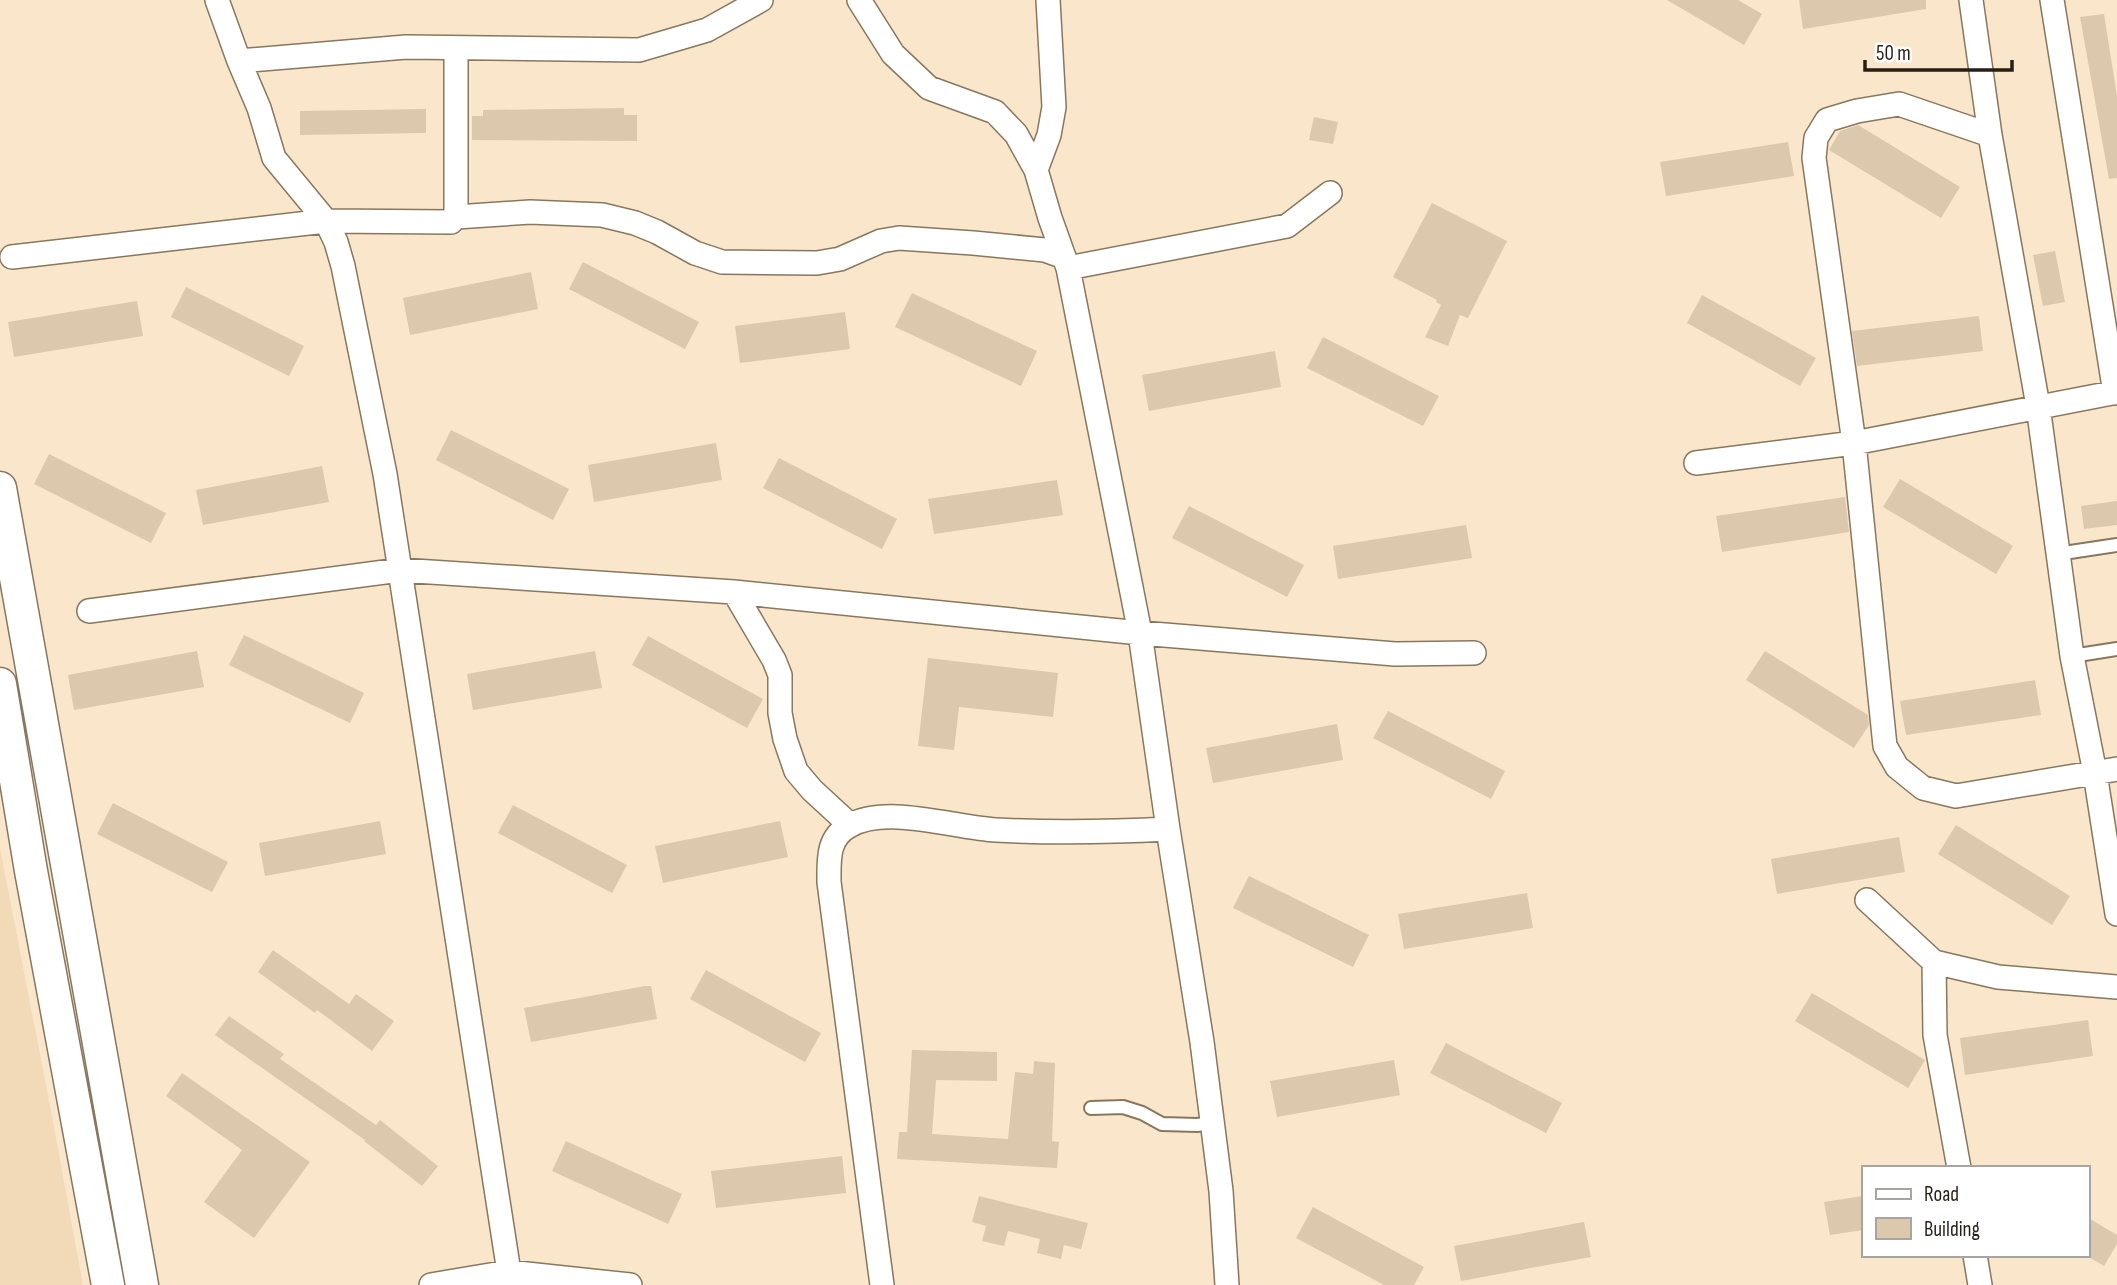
<svg xmlns="http://www.w3.org/2000/svg" width="2117" height="1285" font-family="'Sofia Sans Condensed',sans-serif">
<rect width="100%" height="100%" fill="#fae7cb"/>
<path fill="#f2dab9" d="M0,848L53,1121L83,1285H0Z"/>
<path fill="#dbc8ad" d="M1667,0H1738L1762,14L1744,45Z
M1799,0H1926V9L1803,29Z
M2104,14L2117,96V178L2109,179L2080,17Z
M624,108V115H637V141L472,140V116H483V110Z
M426,109V133L300,135V111Z
M1314,117L1338,122L1333,144L1309,140Z
M1858,125L1960,187L1941,218L1829,150L1840,131Z
M1788,142L1794,176L1666,196L1660,162Z
M1432,203L1507,241L1468,318L1460,315L1448,346L1425,337L1441,305L1436,302L1437,300L1393,277Z
M2055,251L2065,302L2043,306L2033,255Z
M583,262L699,322L685,349L569,289Z
M531,272L538,309L410,335L403,298Z
M186,287L304,346L289,376L171,317Z
M912,293L1037,351L1021,386L895,327Z
M1702,295L1816,358L1800,386L1687,323Z
M137,301L143,336L14,357L8,322Z
M845,312L850,349L740,363L735,326Z
M1979,316L1983,351L1857,366L1852,331Z
M1323,337L1439,396L1423,426L1307,368Z
M1275,351L1281,387L1149,411L1142,375Z
M451,430L569,489L553,520L436,460Z
M716,443L722,480L594,502L588,465Z
M49,454L166,513L151,543L34,484Z
M779,458L897,519L882,549L763,488Z
M322,466L329,502L203,525L196,490Z
M1900,479L2013,546L1996,574L1883,507Z
M1057,480L1063,515L934,534L928,499Z
M1845,497L1849,532L1722,552L1716,516Z
M2117,501V525L2084,529L2081,506Z
M1189,506L1304,565L1287,597L1172,538Z
M1466,525L1472,558L1338,579L1333,546Z
M244,635L364,693L350,723L229,665Z
M648,636L763,699L747,728L632,665Z
M197,651L204,687L74,710L68,675Z
M595,651L602,688L473,710L467,674Z
M1765,651L1868,715L1869,725L1854,748L1746,680Z
M928,658L1058,673L1053,717L959,707L954,750L918,746Z
M2035,680L2041,715L1906,735L1900,701Z
M1388,711L1505,771L1491,799L1373,738Z
M1337,724L1343,760L1213,783L1206,748Z
M113,803L228,862L212,892L97,834Z
M513,805L627,865L612,893L498,833Z
M380,821L386,854L265,876L259,843Z
M780,821L788,857L663,883L655,846Z
M1956,825L2070,896L2052,925L1938,854Z
M1899,837L1905,872L1777,894L1771,859Z
M1249,876L1369,935L1353,967L1233,908Z
M1527,893L1533,928L1404,949L1398,914Z
M273,950L349,1004L356,994L394,1021L372,1051L317,1010L315,1013L258,972Z
M706,970L821,1033L805,1062L690,999Z
M645,986H651L657,1019L531,1042L524,1008Z
M1812,993L1925,1060L1908,1088L1795,1021Z
M229,1016L284,1054L280,1059L376,1125L380,1120L438,1166L422,1186L364,1141L365,1140L215,1035Z
M2088,1020L2093,1056L1965,1075L1960,1038Z
M1446,1043L1562,1103L1546,1133L1430,1073Z
M912,1050L997,1052V1081L936,1080L932,1134L1008,1139L1015,1072L1033,1074L1034,1061L1055,1063L1052,1141L1059,1142L1057,1168L897,1159L899,1132H907Z
M1394,1060L1400,1095L1277,1117L1270,1081Z
M182,1073L310,1162L254,1238L204,1202L242,1150L166,1096Z
M566,1141L682,1194L668,1224L552,1171Z
M842,1156L846,1193L716,1208L711,1171Z
M979,1196L1088,1223L1081,1249L1064,1245L1061,1259L1037,1253L1040,1239L1008,1231L1004,1246L982,1241L986,1226L972,1222Z
M1863,1196V1230L1830,1235L1824,1202Z
M1313,1207L1424,1267L1414,1285H1384L1296,1238Z
M2087,1217L2117,1235V1244L2104,1266L2087,1256Z
M1584,1222L1591,1257L1461,1281L1454,1246Z"/>
<g fill="none" stroke-linecap="round" stroke-linejoin="round">
<g stroke="#88775e" stroke-width="16">
<path id="lane" d="M2057,554L2117,545
M2072,656L2117,649
M1091,1108L1123,1107L1142,1113L1162,1124L1197,1125L1213,1123"/>
</g>
<g stroke="#88775e" stroke-width="26">
<path id="street" d="M217,0L239,61L259,108L274,158L326,221L336,242L343,266L385,474L511,1285
M859,0L893,54L929,88L995,112L1016,134L1036,170
M1048,0L1054,107L1049,135L1036,170L1050,218L1068,268L1140,633L1168,829L1202,1042L1221,1191L1227,1285
M1971,0L1990,135L2038,406L2072,656L2095,773L2117,914
M2052,0L2115,393
M239,61L406,47L639,50L707,30L761,0
M1990,135L1899,104L1857,111L1827,120L1816,138L1814,158L1854,443L1885,746L1897,767L1923,788L1956,796L2117,769
M456,217L530,212L602,215L635,223L657,232L695,253L722,262L817,263L840,259L881,241L899,238L973,243L1045,250L1064,257
M12,257L326,221L451,222L456,217V48
M1068,268L1287,226L1330,193
M1696,463L1854,443L2117,392
M734,592L774,660L780,675V713L785,739L796,771L812,790L850,825
M89,611L400,570L734,592L1140,633L1395,654L1474,653
M1867,900L1934,962L1998,977L2117,987
M1934,962L1935,1035L1959,1168
M1975,1255L1980,1285
M431,1285L508,1272L630,1285
M882,1285L829,882C829,860 827,838 849,826C886,804 955,828 996,830C1054,833 1110,832 1168,829"/>
</g>
<g stroke="#88775e" stroke-width="35">
<path id="secondary" d="M0,488L142,1285
M0,684L31,871L108,1285"/>
</g>
<use href="#lane" stroke="#fff" stroke-width="12"/>
<use href="#street" stroke="#fff" stroke-width="23"/>
<use href="#secondary" stroke="#fff" stroke-width="32"/>
</g>
<rect x="1862" y="1166" width="228" height="91" fill="#ffffff" stroke="#a8a5a1" stroke-width="2"/>
<rect x="1876" y="1189" width="35" height="10" fill="#ffffff" stroke="#a8a5a1" stroke-width="2"/>
<text x="1924" y="1201" font-size="21" fill="#261f15">Road</text>
<rect x="1876" y="1218" width="35" height="21" fill="#dbc8ad" stroke="#a8a5a1" stroke-width="2"/>
<text x="1924" y="1236" font-size="21" fill="#261f15">Building</text>
<path d="M1865 60v10h147v-10" fill="none" stroke="#261f15" stroke-width="3.5"/>
<text x="1876" y="60" font-size="21" fill="#261f15" stroke="#ffffff" stroke-width="5" paint-order="stroke">50 m</text>
</svg>
